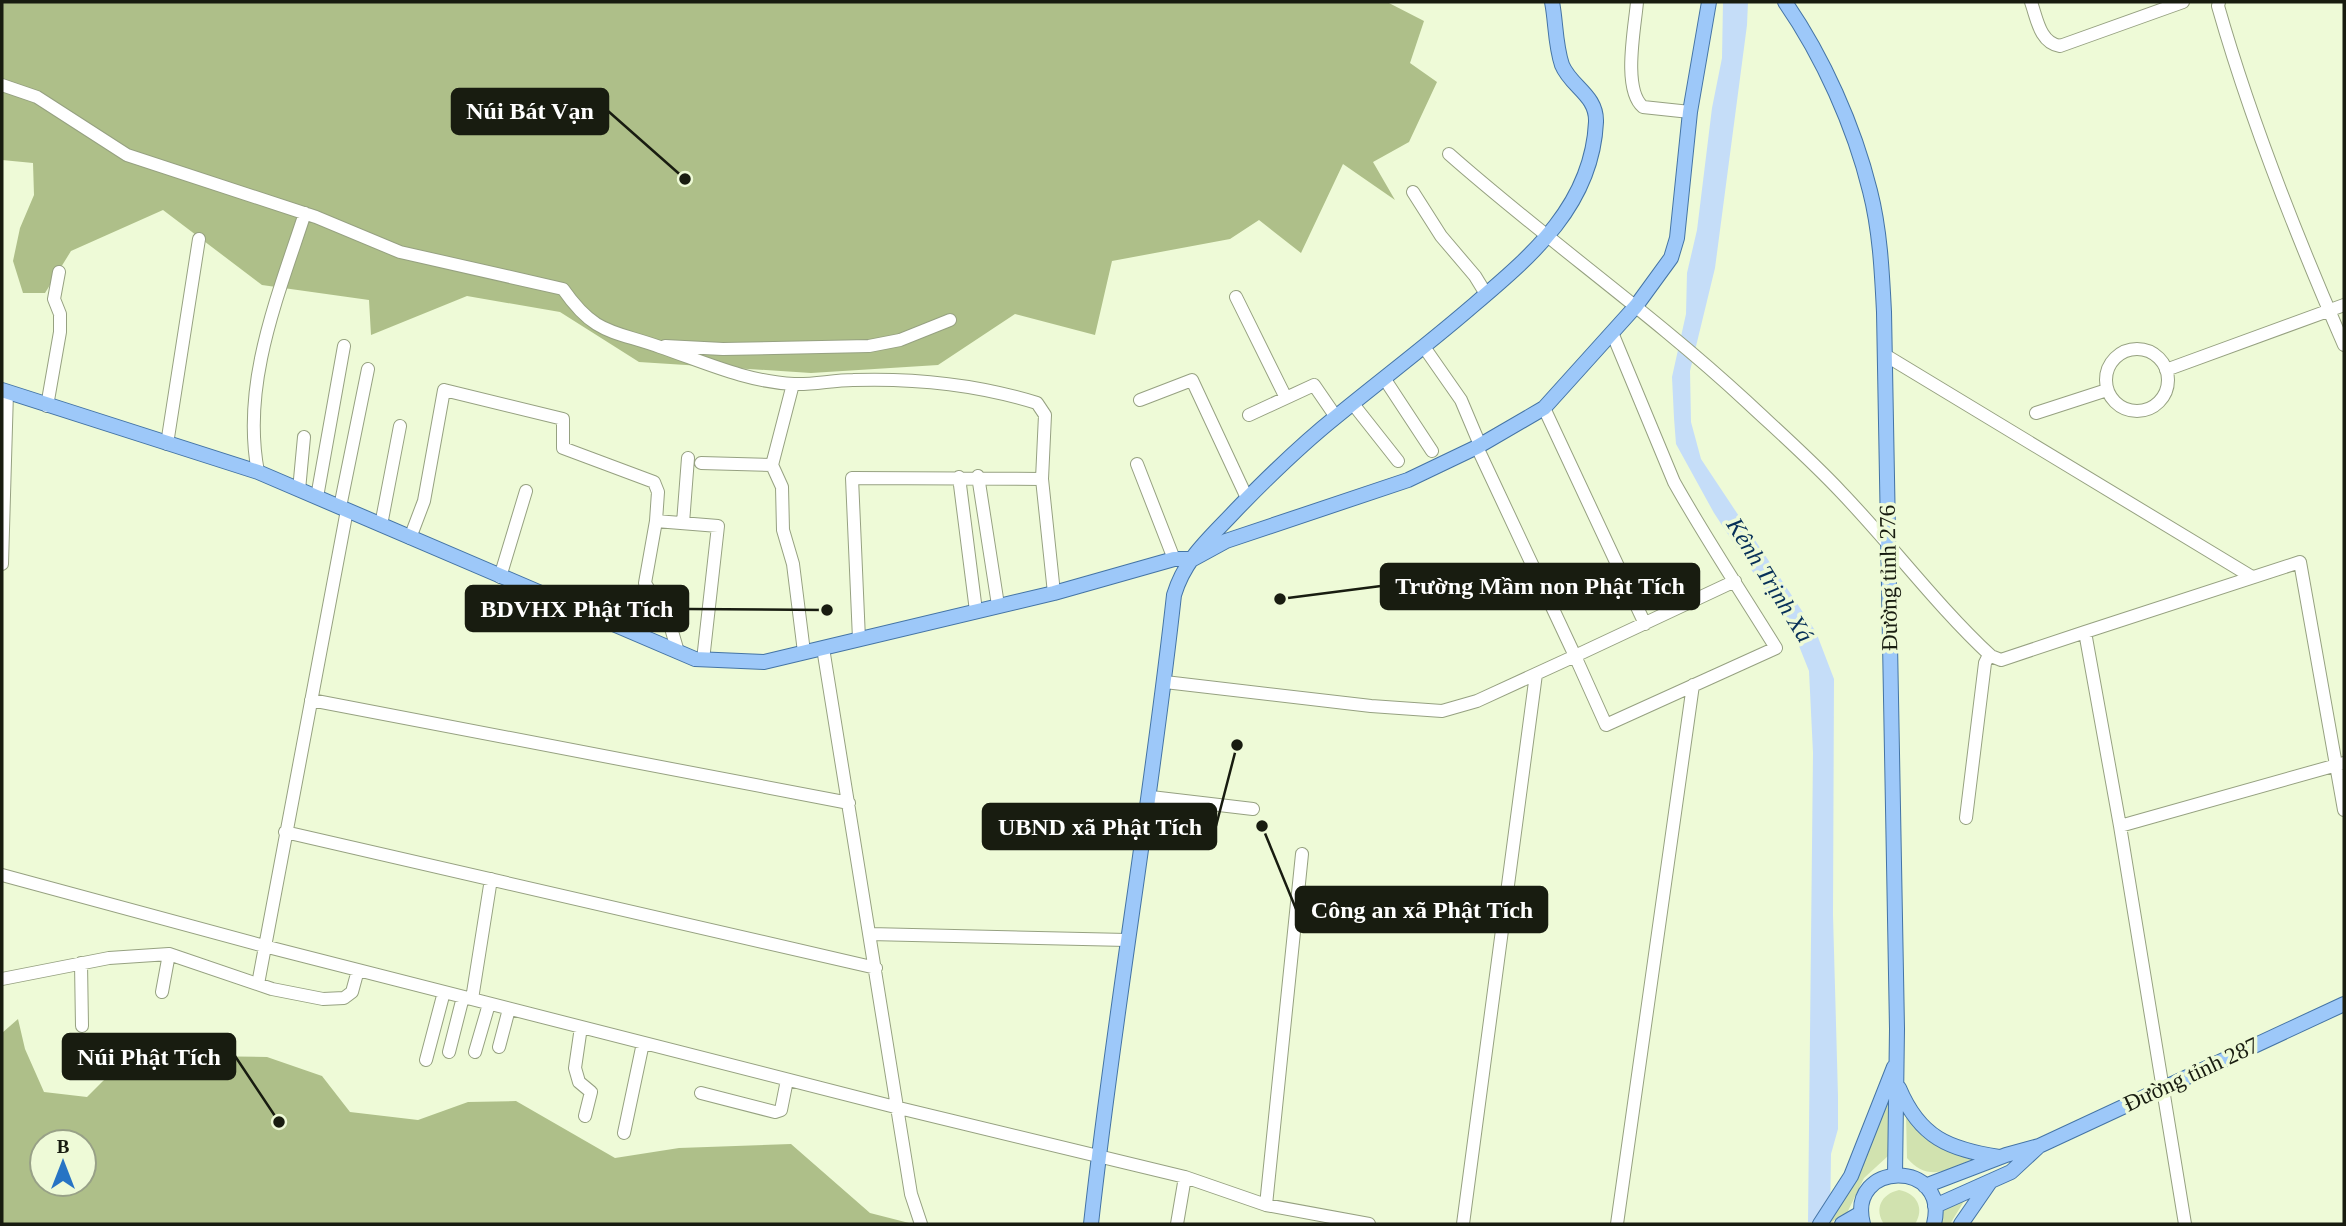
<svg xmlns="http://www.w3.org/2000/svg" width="2346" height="1226" font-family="'Times New Roman',serif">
<rect width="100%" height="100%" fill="#eefad7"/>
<path fill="#d1e2af" d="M1890,1095L1888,1156L1864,1178L1847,1213L1828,1224Z
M1906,1113L1974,1158C1949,1171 1927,1182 1907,1158Z
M1899,1190C1917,1193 1925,1209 1915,1224H1884C1874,1209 1881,1194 1899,1190Z
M1966,1198L1950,1224H1938L1945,1208Z"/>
<path fill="#aebf89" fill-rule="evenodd" d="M2,2H1387L1424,21L1410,63L1437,82L1409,142L1373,162L1395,200L1343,164L1301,253L1259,220L1230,239L1112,261L1095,335L1015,314L938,365L811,373L639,362L560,312L467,296L371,335L369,300L262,285L163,210L71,251L45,293H23L13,261L20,228L34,195L33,163L2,160Z
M18,1019L25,1049L44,1092L87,1097L116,1068L195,1056L267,1057L322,1076L350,1112L418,1120L468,1102L516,1101L615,1158L679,1148L791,1144L870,1213L913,1224H2V1033ZM42,1142H84V1184H42Z"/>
<path fill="#c5ddf8" d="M1723,2H1748L1747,25L1715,268L1690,371L1691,422L1701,459L1816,632L1834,679L1833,915L1838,1096V1129L1831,1154L1830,1224L1808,1222L1813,753L1809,671L1795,636L1714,513L1676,444L1674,418L1672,377L1686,314L1687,273L1697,230L1712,108L1722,58Z"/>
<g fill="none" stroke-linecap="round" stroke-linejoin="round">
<g stroke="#96a181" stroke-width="14">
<path id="minor" d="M1637,2C1635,27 1622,89 1643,107L1690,112
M2031,2C2037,19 2040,43 2060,46L2183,2
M2219,2L2218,6C2251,122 2296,235 2344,345
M2,85L37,97L127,155L316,217L400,252L563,289C595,335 612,330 660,347C704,362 747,382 794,384C813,385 833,380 853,380C916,378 976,384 1037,403L1045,415L1042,479L1054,593
M1449,154C1545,239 1651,313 1746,401C1778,431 1811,460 1841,492C1892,545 1937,606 1991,656L2001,660L2085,632L2120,826L2185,1224
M1413,192L1441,236L1475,276L1486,294
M1236,297L1285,396
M1613,335L1674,482C1706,539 1742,593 1776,648L1606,725L1575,656L1735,581
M665,346L723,349L869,346L900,340L950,320
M1424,347L1461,400L1480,445
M2106 380a31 31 0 1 1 62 0a31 31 0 1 1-62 0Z
M1885,355L2252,577
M2166,370L2344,305
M1384,378L1432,451
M793,384L772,465L782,487L783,530L793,564L804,652
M1140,400L1192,380L1247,498
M1353,404L1398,461
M47,406L60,332V314L54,299L59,272
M1544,408L1645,624
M2036,413L2107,390
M1249,415L1314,385L1336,417
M167,444L199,239
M701,463L772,465
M1137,464L1174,559
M258,472C241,384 278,296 305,213
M978,476L998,605
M959,477L976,611
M299,490L304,437
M317,497L344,346
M340,507L368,369
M656,521L718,526L703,660
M683,523L688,458
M381,525L400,426
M410,538L424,501L444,390L563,419V448L654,482L658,492L656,521L645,583L671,628L678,652
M2,564L7,392
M500,577L526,491
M2085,632L2300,562L2344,810
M859,639L852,478L1042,479
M823,648L911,1194L921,1224
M1165,682L1371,706L1442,711L1477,701L1575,656L1477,447
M311,700L849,803
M1151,797L1253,809
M1966,818L1985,663L1989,655
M2120,826L2344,763
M285,832L876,968
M2,875L264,946L899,1108L1185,1177L1266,1205L1369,1224
M870,934L1127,940
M81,963L82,1026
M2,979L109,958L169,954L272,989L323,999L344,998L352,992L358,970
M258,984L347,510
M162,992L169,954
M472,999L491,879
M581,1027L575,1068L579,1082L591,1092L585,1116
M499,1047L509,1009
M449,1052L463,997
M475,1052L489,1004
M426,1060L444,992
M701,1093L775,1112L781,1110L787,1080
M624,1133L643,1043
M1266,1205L1302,854
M1177,1224L1185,1177
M1463,1224L1536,674
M1617,1224L1693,685"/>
</g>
<g stroke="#4474a5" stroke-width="16">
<path id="major" d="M1785,2C1823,57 1854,126 1870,191C1880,230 1882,272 1884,312L1897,1029L1895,1175
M2,390L258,472L695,659L764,662L1054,593L1174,559H1193L1226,541L1408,480L1477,447L1544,408L1636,306L1671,258L1677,238L1690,112L1709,2
M1899,1088C1920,1138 1949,1149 1999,1157
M1925,1186L2006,1155L2039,1146L2344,1004
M1935,1206L2011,1172L2038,1147
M1091,1224C1114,1014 1151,805 1174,595C1185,558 1210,538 1236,510C1267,478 1302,444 1337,416C1381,380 1426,346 1469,309C1529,258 1592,207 1596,122C1597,95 1571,87 1562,65C1555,44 1556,22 1552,2
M1820,1224L1851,1176L1894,1067
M1842,1224L1861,1213
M1863,1224C1846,1160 1950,1159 1934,1224
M1961,1224L1990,1182"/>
</g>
<use href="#minor" stroke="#fff" stroke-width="12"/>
<use href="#major" stroke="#9dc8f9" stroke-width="14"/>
</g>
<g text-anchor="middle" stroke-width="7" stroke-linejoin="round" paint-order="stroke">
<g font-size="23" fill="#181c10" stroke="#eefad7">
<text transform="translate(1888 578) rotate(-91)" y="8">Đường tỉnh 276</text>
<text transform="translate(2191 1074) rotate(-25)" y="8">Đường tỉnh 287</text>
</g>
<g font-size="24" font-style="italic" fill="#073058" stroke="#eefad7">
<text transform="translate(1770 580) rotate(58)" y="8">Kênh Trịnh Xá</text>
</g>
</g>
<path fill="none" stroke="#181c10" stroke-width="2.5" d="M685 179L608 111M1280 599L1381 586M827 610L688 609M1237 745L1216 826M1262 826L1296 909M279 1122L235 1056"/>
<g fill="#181c10" stroke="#eefad7" stroke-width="2.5">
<circle cx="685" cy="179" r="7"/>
<circle cx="1280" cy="599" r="7"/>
<circle cx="827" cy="610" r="7"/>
<circle cx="1237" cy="745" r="7"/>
<circle cx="1262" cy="826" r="7"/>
<circle cx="279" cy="1122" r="7"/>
</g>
<g fill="#181c10" stroke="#181c10" stroke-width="2.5">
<rect x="452" y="89" width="156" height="45" rx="7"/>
<rect x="1381" y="564" width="318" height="45" rx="7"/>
<rect x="466" y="586" width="222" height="45" rx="7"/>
<rect x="983" y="804" width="233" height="45" rx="7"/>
<rect x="1296" y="887" width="251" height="45" rx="7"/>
<rect x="63" y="1034" width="172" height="45" rx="7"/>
</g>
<g font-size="24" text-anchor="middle" font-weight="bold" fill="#fff">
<text x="530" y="119">Núi Bát Vạn</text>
<text x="1540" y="594">Trường Mầm non Phật Tích</text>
<text x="577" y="617">BDVHX Phật Tích</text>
<text x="1100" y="835">UBND xã Phật Tích</text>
<text x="1422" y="918">Công an xã Phật Tích</text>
<text x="149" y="1065">Núi Phật Tích</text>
</g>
<rect width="2346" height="1226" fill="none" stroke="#181c10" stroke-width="7"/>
<g transform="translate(63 1163)"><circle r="33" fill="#eefad7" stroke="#98a187" stroke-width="2"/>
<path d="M0-5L12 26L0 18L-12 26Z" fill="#2774c4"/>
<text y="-10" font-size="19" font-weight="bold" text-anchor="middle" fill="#181c10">B</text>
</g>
</svg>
